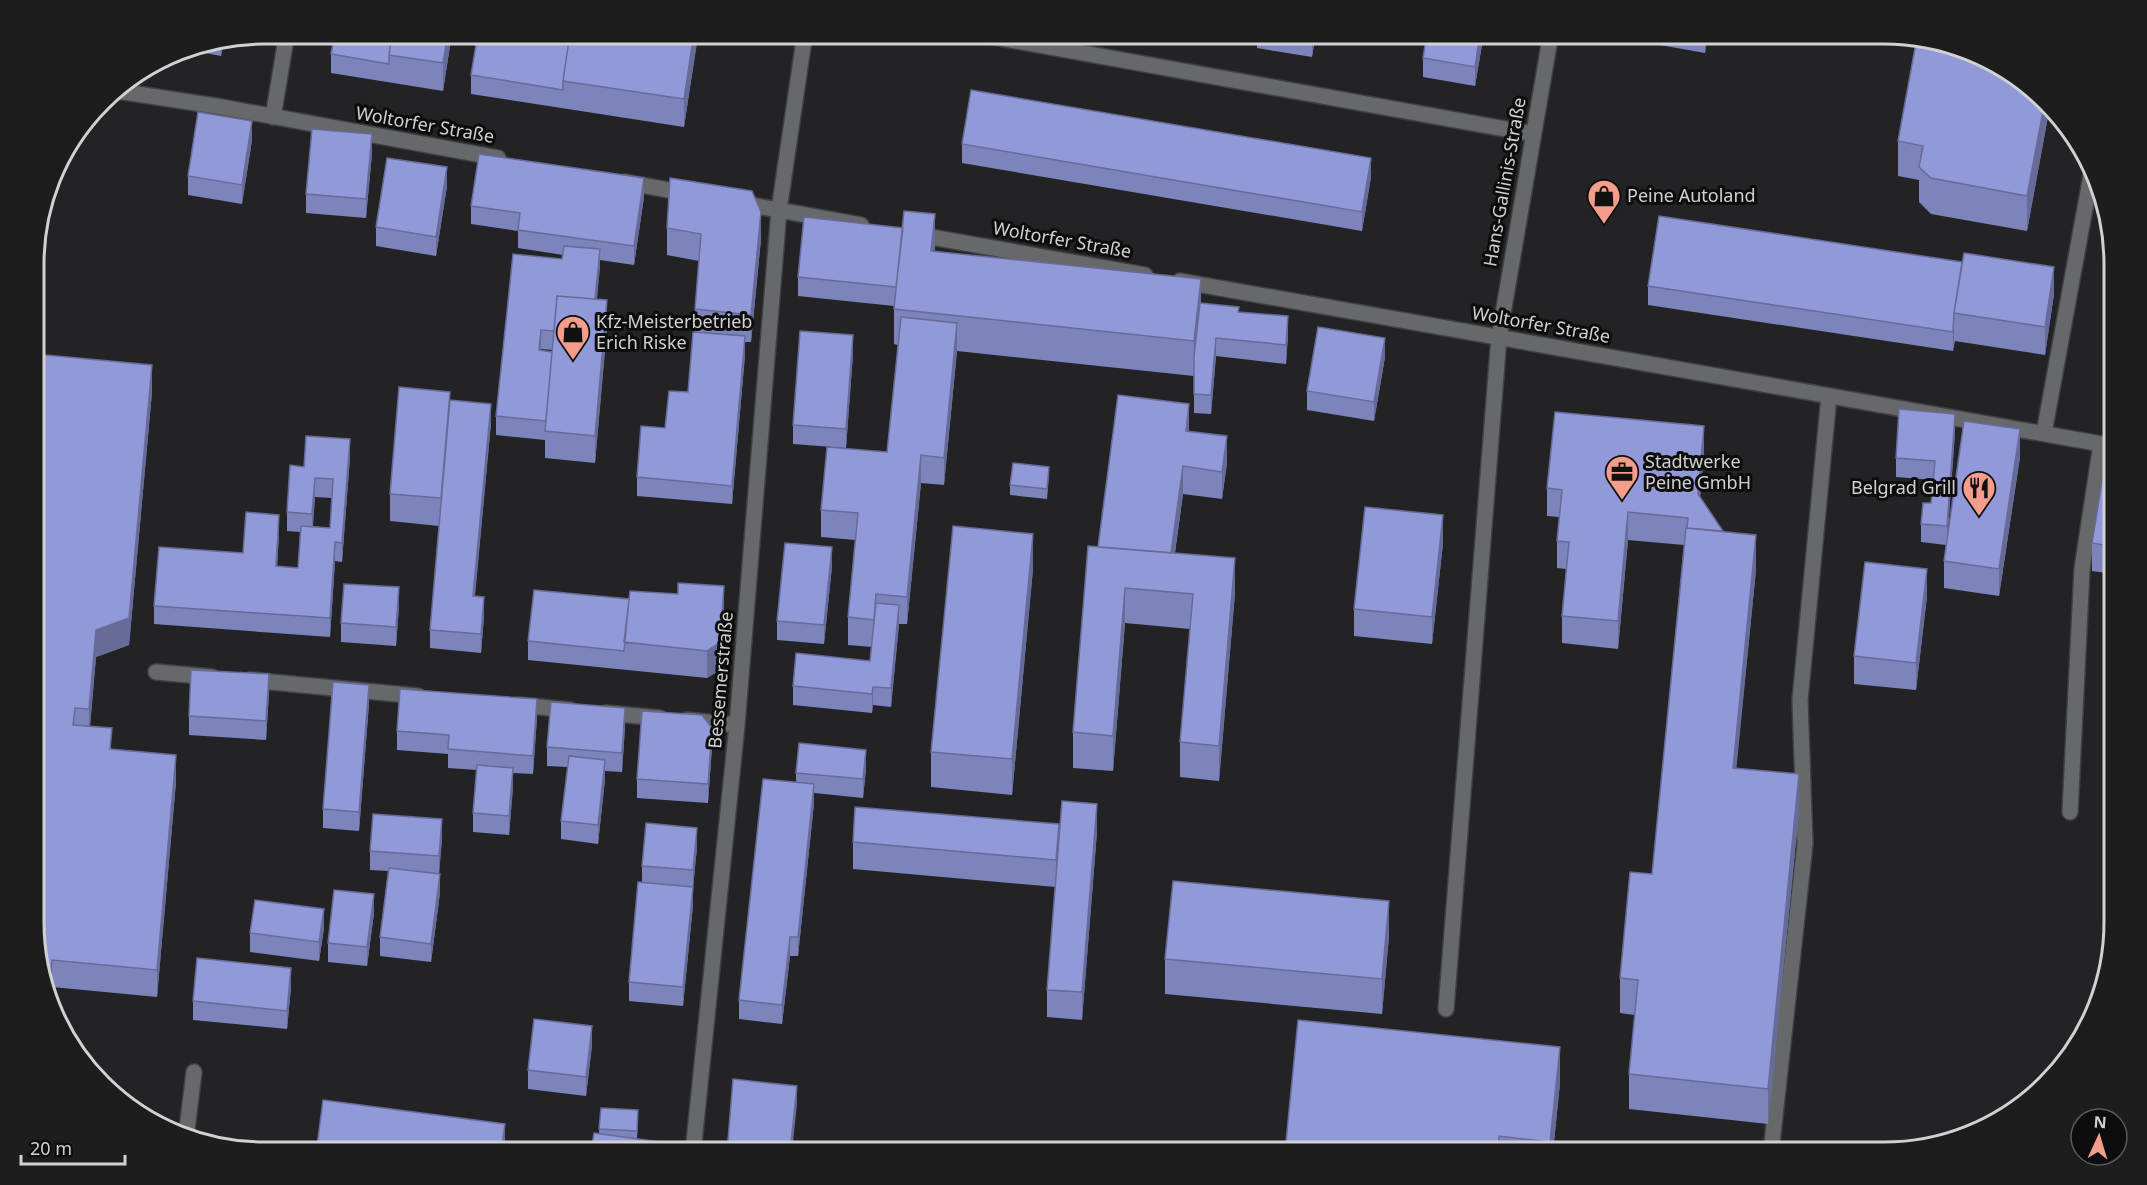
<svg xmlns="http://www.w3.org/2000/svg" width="2147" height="1185" font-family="'Noto Sans',sans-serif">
<rect width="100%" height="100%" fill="#232326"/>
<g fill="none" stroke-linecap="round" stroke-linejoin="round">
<g stroke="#3f4042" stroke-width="18">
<path id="lane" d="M273,117L287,33
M2044,433L2092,170
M2070,812L2082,569L2101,444
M1446,1009L1499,337
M186,1137L194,1072
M1771,1152L1805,844L1800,700L1829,396"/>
</g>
<g stroke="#3f4042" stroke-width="18">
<path id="street" d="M972,33L1533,134
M1499,337L1551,33
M156,672L212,677
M250,680L418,696
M519,705L570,710
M606,713L660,718
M687,720L737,725
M693,1152L737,725L779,210L805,33"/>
</g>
<g stroke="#3f4042" stroke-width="18">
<path id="secondary" d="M111,90L222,107L498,158
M625,182L690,194
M740,203L861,225
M914,234L1145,275
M1180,281L2113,446"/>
</g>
<use href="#lane" stroke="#67686a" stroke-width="15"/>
<use href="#street" stroke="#67686a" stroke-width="15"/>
<use href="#secondary" stroke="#67686a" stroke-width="15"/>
</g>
<path fill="#7d84bb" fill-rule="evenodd" d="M452,33L443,91L331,73V54Z
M698,33L684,127L471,94V75Z
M1257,33H1316L1312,57L1257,48Z
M1427,33H1484L1475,86L1423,77V58Z
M1626,33H1708L1705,53L1626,39Z
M224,41L221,56L185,49Z
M1999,64L2049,111L2027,231L1931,214L1919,202V180L1898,176V141Z
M252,140L242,204L188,195V176Z
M962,144L1371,177L1362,231L962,163Z
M372,153L366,218L306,213V194Z
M447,186L436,256L376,246V227Z
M644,197L634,265L600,260L597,299L607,328L595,463L545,458V440L496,435V416L562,259L563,255L518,248V231L471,224V206ZM541,349L553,350L552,352L541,351Z
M667,228L761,239L751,342H745V355L732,504L637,496V477L665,428L688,392L695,332V309L699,261L667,255Z
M935,251L1201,303L1239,312L1288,335L1286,364L1216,356L1211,414L1194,413V376L957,351L944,485L921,483L907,624H899L891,707L873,705L872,713L793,705V686L870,661L872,647L848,645V617L855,540L821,537V510L887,452L898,345L894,344V306L798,296V277Z
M1648,286L2054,294L2045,355L1955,341L1953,351L1648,305Z
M35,354L152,392L129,645L96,657L90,727L112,749L176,782L157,997L52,987Z
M853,354L846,448L793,444V425Z
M1385,357L1374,421L1307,410V391Z
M450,400L491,423L475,596L484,616L481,653L430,648V630L439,526L390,521V494Z
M1189,431L1227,463L1222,499L1183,494L1175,553L1235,593L1219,781L1180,777V742L1190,629L1125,623L1113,771L1073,768V732L1098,547Z
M1955,432L1948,530L2020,457L1999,596L1944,588V561L1946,545L1921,542V524L1931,503L1933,480L1896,477V458Z
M1704,453L1700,497L1723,531L1756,570L1736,768L1799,810L1768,1124L1629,1109V1074L1635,1015L1620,1013V978L1652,874L1684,545L1628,540L1618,649L1562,643V616L1566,569L1557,568V541L1559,517L1547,516V488Z
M350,457L342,562L335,561L330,637L154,624V606L243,553L279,534L277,566L298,568L300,532L287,531V512L304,467ZM315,497L332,498L330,528L313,526Z
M2114,458V574L2092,571V543Z
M1049,476L1047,499L1010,495V485Z
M1443,543L1432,644L1354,636V609Z
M832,566L824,644L777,640V621Z
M1033,569L1012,795L931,787V752Z
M1927,596L1916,690L1854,684V656Z
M399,606L396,646L341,642V623Z
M724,613L720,670L707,678L528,660V641Z
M2114,631V710L2106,709V691Z
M269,693L266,740L189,735V716Z
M369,704L359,831L323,828V809Z
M537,718L533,774L513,773V787L509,835L473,832V813L477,770L448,768V754L397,750V731Z
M625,727L622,772L605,771V779L598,844L561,839V821L568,767L547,766V747Z
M712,747L708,803L637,798V779Z
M866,769L863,798L814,793V803L798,956H790L782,1024L739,1019V1000L796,783V773Z
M1097,832L1082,1020L1047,1017V990L1056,887L853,869V842L1059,844Z
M442,838L439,874L440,893L431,962L380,956V937L388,871L370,870V851Z
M697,847L693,887V905L683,1006L629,1001V982L642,882V866Z
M374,913L367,966L328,962V943Z
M324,928L319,961L250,952V933Z
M1389,936L1382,1014L1165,994V959Z
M291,987L287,1029L193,1020V1001Z
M592,1045L586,1096L528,1089V1070Z
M1560,1083L1553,1152H1285Z
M601,1108L638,1120L637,1139L667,1152L599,1134Z
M505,1143L504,1152H317V1146Z"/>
<path fill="#666b98" d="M448,33H452L443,91V63Z
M694,33H698V37L684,127V99Z
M1313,33H1316L1312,57V38Z
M1480,33H1484L1475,86V67Z
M1705,33H1708L1705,53Z
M221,41H224L221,56Z
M2044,106L2049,111L2027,231V196Z
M252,121V140L242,204V185Z
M372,134V153L366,218V199Z
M1371,158V177L1362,231V212Z
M447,167V186L436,256V237Z
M644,178V197L634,265V246Z
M761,212V239L751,342V315Z
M935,214V249L931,286V251Z
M600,249V268L594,327V308Z
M2054,267V294L2045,355V327Z
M1201,279V314L1194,376V341Z
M607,300V328L595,463V436Z
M1288,316V335L1286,364V345Z
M957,323V350L944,485V458Z
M1954,323V341L1953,351V332Z
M541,330V349L539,369V350Z
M853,335V354L846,448V429Z
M745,336V355L732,504V486Z
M1216,338V356L1211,414V395Z
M1385,338V357L1374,421V402Z
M152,365V392L129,645L96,657L89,736V709L96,630Z
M491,404V423L473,614V596Z
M1189,404V432L1186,431Z
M1955,414V432L1947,545V526Z
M1704,426V453L1698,522V494Z
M2020,429V457L1999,596V569Z
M1227,436V463L1222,499V472Z
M350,439V457L342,562V543Z
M921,455V483L907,624V597Z
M1183,466V494L1170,588V560Z
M315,478V497L312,532V514Z
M1628,512V540L1618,649V621Z
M279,515V534L276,585V566Z
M1443,515V543L1432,644V617Z
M1033,534V569L1012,795V759Z
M1756,535V570L1733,803V768Z
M335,542V561L330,637V618Z
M832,547V566L824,644V625Z
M1235,558V593L1219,781V746Z
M1927,569V596L1916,690V663Z
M724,586V613L720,670L707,678V651Z
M399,587V606L396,646V627Z
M1125,588V623L1113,771V736Z
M484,597V616L481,653V634Z
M899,605V624L891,707V688Z
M269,674V693L266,740V721Z
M369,685V704L359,831V812Z
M873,687V705L872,713V694Z
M537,699V718L533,774V756Z
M625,708V727L622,772V753Z
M712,728V747L708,803V784Z
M866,750V769L863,798V779Z
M176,755V782L157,997V970Z
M605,760V779L598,844V825Z
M513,768V787L509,835V816Z
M1799,774V810L1768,1124V1089Z
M814,784V803L798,956V937Z
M1097,804V832L1082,1020V992Z
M442,819V838L439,875V856Z
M1059,824V852L1056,887V860Z
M697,828V847L693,889V870Z
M440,874V893L431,962V944Z
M693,887V905L683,1006V987Z
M374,894V913L367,966V947Z
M1389,901V936L1382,1014V979Z
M324,909V928L319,961V942Z
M790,937V956L782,1024V1005Z
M52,960V987L51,994L49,989Z
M291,968V987L287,1029V1011Z
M592,1026V1045L586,1096V1077Z
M1560,1047V1083L1553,1152H1550V1142Z
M797,1086V1104L792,1152H790Z
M505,1124V1143L504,1152H501Z"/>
<path fill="#9199d9" stroke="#666b98" stroke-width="1.5" d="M335,33H392L389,55V64L331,54Z
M392,33H448L443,63L389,55Z
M478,33H570L563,81V90L471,75Z
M570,33H694L684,99L563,81Z
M1283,33H1313L1312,38Z
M1427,33H1480L1475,67L1423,58Z
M1917,37L1944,41L1999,64L2044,106L2027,196L1931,178L1919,167L1923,146L1898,141Z
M971,90L1371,158L1362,212L962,144Z
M198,112L252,121L242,185L188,176Z
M312,129L372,134L366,199L306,194Z
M479,154L644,178L634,246L518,230L520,213L471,206Z
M387,158L447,167L436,237L376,227Z
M670,178L752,191L761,212L751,315L695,309L701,234L667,228Z
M904,211L935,214L931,251L1201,279L1194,341L894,309Z
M1659,216L1962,262L1954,313L1953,332L1648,286Z
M804,217L903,228L896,287L798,277Z
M564,246L600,249L595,299L557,296L554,331L541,330L539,350L552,352L546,421L496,416L513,254L562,259Z
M1964,253L2054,267L2045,327L1954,313Z
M557,296L607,300L595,436L545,431Z
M1200,303L1239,307L1238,312L1288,316L1286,345L1216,338L1211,395L1194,394V357Z
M901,317L957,323L944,458L921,455L907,597L876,594L874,620L848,617L858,513L821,510L827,447L887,452Z
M1318,327L1385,338L1374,402L1307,391Z
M800,331L853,335L846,429L793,425Z
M693,332L745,336L732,486L637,477L641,426L665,428L669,391L688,392Z
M35,354L152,365L129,618L96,630L89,709L75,708L73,725L112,728L110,749L176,755L157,970L52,960L49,989L35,952Z
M399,387L450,392L441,498L390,494Z
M1118,395L1189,404L1186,431L1227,436L1222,472L1183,466L1171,553L1098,547Z
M450,400L491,404L473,596L484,597L481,634L430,630Z
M1899,409L1955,414L1947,526L1921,524L1923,503H1931L1935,461L1896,458Z
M1555,412L1704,426L1698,494L1723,531L1687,528L1688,518L1628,512L1618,621L1562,616L1569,542L1557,541L1562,490L1547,488Z
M1964,421L2020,429L1999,569L1944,561Z
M306,436L350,439L342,543L335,542L330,618L154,606L159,547L243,553L246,512L279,515L276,566L298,568L301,526L330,528L333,479L315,478L312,514L287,512L290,465L304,467Z
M2106,457L2114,458V547L2092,543Z
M1013,463L1049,467L1047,489L1010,485Z
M1365,507L1443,515L1432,617L1354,609Z
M953,526L1033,534L1012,759L931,752Z
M1686,528L1756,535L1733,768L1799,774L1768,1089L1629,1074L1638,980L1620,978L1630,872L1652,874Z
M785,543L832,547L824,625L777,621Z
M1088,546L1235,558L1219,746L1180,742L1193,594L1125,588L1113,736L1073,732Z
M1865,562L1927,569L1916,663L1854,656Z
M678,583L724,586L720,642L707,651L624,642L630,591L678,594Z
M344,584L399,587L396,627L341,623Z
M534,590L629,599L624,651L528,641Z
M876,603L899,605L891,688L873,687L872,694L793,686L796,653L870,661Z
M2110,631H2114V691H2106Z
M191,670L269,674L266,721L189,716Z
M333,682L369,685L359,812L323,809Z
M400,689L537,699L533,756L448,749L449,735L397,731Z
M551,702L625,708L622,753L547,747Z
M642,711L702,715L712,728L708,784L637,779Z
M799,743L866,750L863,779L796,773Z
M569,756L605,760L598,825L561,821Z
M477,765L513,768L509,816L473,813Z
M763,779L814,784L798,937H790L782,1005L739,1000Z
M1062,801L1097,804L1082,992L1047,990Z
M855,807L1059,824L1056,860L853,842Z
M373,814L442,819L439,856L370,851Z
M646,823L697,828L693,870L642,866Z
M389,868L440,874L431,944L380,937Z
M1173,881L1389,901L1382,979L1165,959Z
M638,882L693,887L683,987L629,982Z
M334,890L374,894L367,947L328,943Z
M255,900L324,909L319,942L250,933Z
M2113,908L2114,937L2110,948Z
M197,958L291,968L287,1011L193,1001Z
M534,1019L592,1026L586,1077L528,1070Z
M1298,1020L1560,1047L1550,1142L1499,1136L1498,1152H1285Z
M733,1079L797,1086L790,1152H727Z
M323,1100L505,1124L501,1152H364L317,1146Z
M601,1108L638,1110L637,1131L599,1129Z
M594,1133L667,1143L666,1152H591Z"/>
<defs>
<g id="shop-pin" transform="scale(1.725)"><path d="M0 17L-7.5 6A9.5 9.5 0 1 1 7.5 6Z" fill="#f49d8b" stroke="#0d0d0e"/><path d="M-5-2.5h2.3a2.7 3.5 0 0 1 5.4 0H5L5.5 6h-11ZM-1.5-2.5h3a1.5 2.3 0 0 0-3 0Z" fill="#111"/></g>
<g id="office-pin" transform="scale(1.725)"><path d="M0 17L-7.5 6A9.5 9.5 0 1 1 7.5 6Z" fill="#f49d8b" stroke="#0d0d0e"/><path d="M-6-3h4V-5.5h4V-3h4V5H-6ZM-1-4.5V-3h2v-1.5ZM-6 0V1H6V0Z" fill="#111"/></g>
<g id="restaurant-pin" transform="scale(1.725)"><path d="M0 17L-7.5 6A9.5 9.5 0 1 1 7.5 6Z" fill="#f49d8b" stroke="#0d0d0e"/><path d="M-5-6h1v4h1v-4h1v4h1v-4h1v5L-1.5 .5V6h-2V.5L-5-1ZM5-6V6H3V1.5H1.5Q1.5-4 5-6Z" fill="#111"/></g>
</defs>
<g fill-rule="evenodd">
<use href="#shop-pin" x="1604" y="196"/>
<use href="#shop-pin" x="573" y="332"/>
<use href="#office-pin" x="1622" y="472"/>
<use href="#restaurant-pin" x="1979" y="488"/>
</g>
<g text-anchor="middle" stroke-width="6" stroke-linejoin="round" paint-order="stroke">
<g font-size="18" fill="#d1d1d3" stroke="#0d0d0e">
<text transform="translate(425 125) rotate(10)" y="6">Woltorfer Straße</text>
<text transform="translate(1505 182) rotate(-80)" y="6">Hans-Gallinis-Straße</text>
<text transform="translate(1062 240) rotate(10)" y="6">Woltorfer Straße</text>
<text transform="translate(1541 325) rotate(10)" y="6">Woltorfer Straße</text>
<text transform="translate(721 680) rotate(-85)" y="6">Bessemerstraße</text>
</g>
<g font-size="18" fill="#d1d1d3" stroke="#0d0d0e" text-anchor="start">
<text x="1627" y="202">Peine Autoland</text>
<text x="596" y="328">Kfz-Meisterbetrieb<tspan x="596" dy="21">Erich Riske</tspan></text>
<text x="1645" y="468">Stadtwerke<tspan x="1645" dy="21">Peine GmbH</tspan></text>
<text x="1956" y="494" text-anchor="end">Belgrad Grill</text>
</g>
</g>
<path d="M0 0H2147V1185H0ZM264 44H1884A220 220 0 0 1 2104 264V922A220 220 0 0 1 1884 1142H264A220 220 0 0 1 44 922V264A220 220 0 0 1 264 44Z" fill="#1d1d1e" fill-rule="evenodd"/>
<path fill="none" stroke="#d1d1d3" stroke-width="3" d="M264 44H1884A220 220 0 0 1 2104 264V922A220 220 0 0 1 1884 1142H264A220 220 0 0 1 44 922V264A220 220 0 0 1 264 44Z"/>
<g transform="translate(2099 1137) rotate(4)"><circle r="28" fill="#0d0d0e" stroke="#5b5b5d" stroke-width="1.5"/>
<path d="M0-4.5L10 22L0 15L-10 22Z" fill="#f49d8b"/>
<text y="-9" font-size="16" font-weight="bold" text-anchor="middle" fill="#d1d1d3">N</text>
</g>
<path d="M21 1155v9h104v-9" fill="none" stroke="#d1d1d3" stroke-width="3"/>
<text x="30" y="1155" font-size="18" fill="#d1d1d3" stroke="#0d0d0e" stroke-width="4.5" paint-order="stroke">20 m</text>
</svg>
